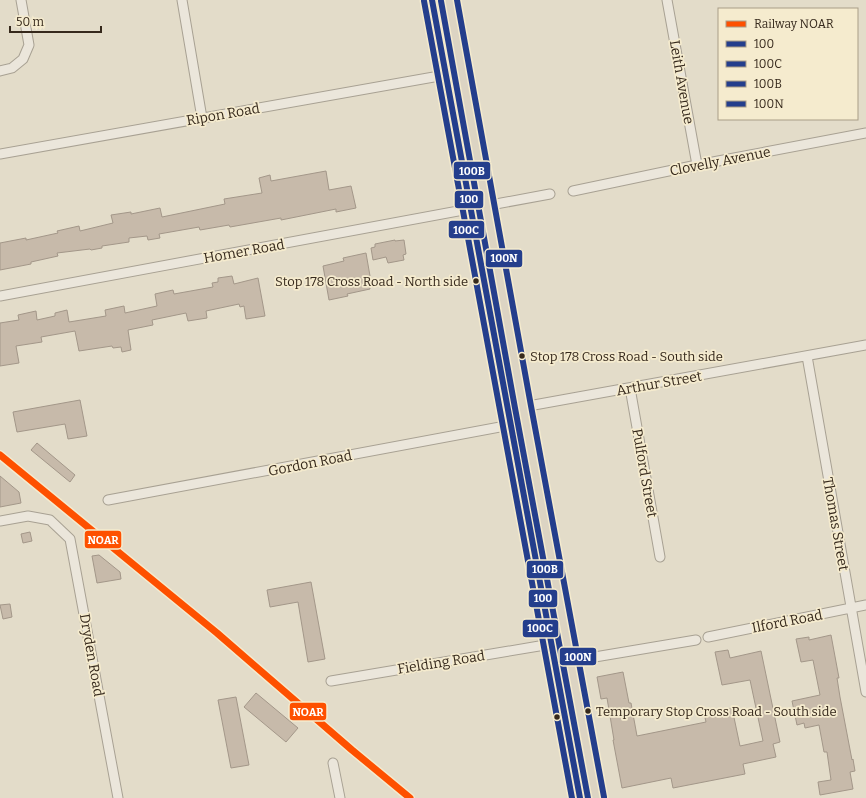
<svg xmlns="http://www.w3.org/2000/svg" width="866" height="798" font-family="Bitter,serif">
<rect width="100%" height="100%" fill="#e3dcc9"/>
<path fill="#c7baaa" stroke="#a39789" d="M326,171L329,190L351,186L356,208L336,212V209L281,220V218L230,227L229,225L200,230L199,227L159,234L160,238L148,240L147,236L129,238V242L102,246V248L91,250L90,249L57,253L58,256L31,262V264L0,270V243L26,238V240L58,233L57,231L79,226L80,231L113,223L111,215L131,212V214L160,208L162,217L225,204L224,199L262,193L259,178L270,175L271,181Z
M395,240V241L404,240L406,254L403,255L404,260L388,263L386,257L373,260L371,248L375,247V244Z
M366,253L370,276H368L370,289L347,294L348,296L329,300L323,266L344,261L343,258Z
M232,276L234,284L258,278L265,316L246,319L244,306L240,307L239,304L206,311L207,318L188,321L186,313L152,320L153,325L128,330L131,350L122,352L121,347L113,348L112,346L79,351L75,331L41,337L42,342L16,346L19,363L0,366V323L19,320L18,315L36,311L37,320L55,316V313L67,310L69,322L106,316L105,310L124,306L125,313L157,306L155,294L173,290L174,294L213,287L212,283L218,282V278Z
M80,400L87,436L68,439L65,424L17,432L13,412Z
M37,443L75,475L70,482L31,450Z
M0,476L19,492L21,503L0,507Z
M30,532L32,541L23,543L21,534Z
M99,555L120,572L121,579L97,583L92,556Z
M311,582L325,659L308,662L298,602L270,607L267,590Z
M10,604L12,617L3,619L0,605Z
M831,635L839,678H837L840,697L852,760L853,759L855,771L850,772L853,789L820,795L818,782L831,780L827,752H824L819,725L805,728L804,723L797,725L792,701L820,695L813,660L801,662L796,639L809,637V640Z
M728,650L730,658L761,651L780,742L773,744L776,757L743,764L745,774L673,788L671,778L622,788L613,740H614L607,698L601,699L597,677L623,672L629,703H631L637,736L706,722L704,713L732,708L740,746L763,741L750,680L722,685L715,652Z
M256,693L298,728L286,742L244,707Z
M236,697L249,765L231,768L218,700Z"/>
<g fill="none" stroke-linecap="round" stroke-linejoin="round">
<g stroke="#a8a193" stroke-width="11">
<path id="minor" d="M182,0L202,118
M667,0L697,165
M0,71L12,68L23,59L29,45L21,0
M0,154L445,75
M573,191L697,165L866,133
M0,296L550,194
M807,356L866,692
M630,388L660,557
M523,407L866,345
M108,500L511,425
M0,521L28,516L50,520L70,539L118,798
M708,637L866,605
M571,661L696,640
M331,681L551,644
M333,763L340,798"/>
</g>
<g stroke="#8d8679" stroke-width="18">
<path id="trunk" d="M432,0L580,798
M449,0L523,407L596,798"/>
</g>
<use href="#minor" stroke="#ebe6db" stroke-width="9"/>
<use href="#trunk" stroke="#dcd4c3" stroke-width="16"/>
<g stroke="#f5ebce" stroke-width="9">
<path id="bus-1" d="M432,0L580,798"/>
</g>
<g stroke="#f5ebce" stroke-width="9">
<path id="bus-2" d="M424,1L572,798"/>
</g>
<g stroke="#f5ebce" stroke-width="9">
<path id="bus-3" d="M441,1L515,408L588,798"/>
</g>
<g stroke="#f5ebce" stroke-width="9">
<path id="bus-4" d="M457,0L531,406L604,797"/>
</g>
<use href="#bus-1" stroke="#243e8c" stroke-width="6"/>
<use href="#bus-2" stroke="#243e8c" stroke-width="6"/>
<use href="#bus-3" stroke="#243e8c" stroke-width="6"/>
<use href="#bus-4" stroke="#243e8c" stroke-width="6"/>
<g stroke="#f5ebce" stroke-width="10">
<path id="rail-1" d="M0,455L217,633L352,750L410,798"/>
</g>
<use href="#rail-1" stroke="#fe5000" stroke-width="7"/>
</g>
<g fill="#36291c" stroke="#f5ebce" stroke-width="1.5">
<circle cx="476" cy="281" r="3.5"/>
<circle cx="522" cy="356" r="3.5"/>
<circle cx="588" cy="711" r="3.5"/>
<circle cx="557" cy="717" r="3.5"/>
</g>
<g text-anchor="middle" stroke-width="3.5" stroke-linejoin="round" paint-order="stroke">
<g font-size="13" fill="#36291c" stroke="#f5ebce" text-anchor="start">
<text x="468" y="286" text-anchor="end">Stop 178 Cross Road - North side</text>
<text x="530" y="361">Stop 178 Cross Road - South side</text>
<text x="596" y="716">Temporary Stop Cross Road - South side</text>
</g>
<g font-size="14" fill="#36291c" stroke="#f5ebce">
<text transform="translate(682 82) rotate(80)" y="5">Leith Avenue</text>
<text transform="translate(223 114) rotate(-10)" y="5">Ripon Road</text>
<text transform="translate(720 161) rotate(-11)" y="5">Clovelly Avenue</text>
<text transform="translate(244 251) rotate(-10)" y="5">Homer Road</text>
<text transform="translate(659 383) rotate(-10)" y="5">Arthur Street</text>
<text transform="translate(310 463) rotate(-11)" y="5">Gordon Road</text>
<text transform="translate(645 473) rotate(80)" y="5">Pulford Street</text>
<text transform="translate(836 524) rotate(80)" y="5">Thomas Street</text>
<text transform="translate(787 621) rotate(-11)" y="5">Ilford Road</text>
<text transform="translate(92 655) rotate(80)" y="5">Dryden Road</text>
<text transform="translate(441 662) rotate(-9)" y="5">Fielding Road</text>
</g>
</g>
<g stroke="#f5ebce" stroke-width="1.5">
<rect x="453" y="161" width="38" height="19" rx="4" fill="#243e8c"/>
<rect x="454" y="190" width="30" height="19" rx="4" fill="#243e8c"/>
<rect x="448" y="220" width="37" height="19" rx="4" fill="#243e8c"/>
<rect x="485" y="249" width="38" height="19" rx="4" fill="#243e8c"/>
<rect x="84" y="530" width="38" height="19" rx="4" fill="#fe5000"/>
<rect x="526" y="560" width="38" height="19" rx="4" fill="#243e8c"/>
<rect x="528" y="589" width="30" height="19" rx="4" fill="#243e8c"/>
<rect x="522" y="619" width="37" height="19" rx="4" fill="#243e8c"/>
<rect x="559" y="647" width="38" height="19" rx="4" fill="#243e8c"/>
<rect x="289" y="702" width="38" height="19" rx="4" fill="#fe5000"/>
</g>
<g font-size="11" text-anchor="middle" font-weight="bold" fill="#fff">
<text x="472" y="175">100B</text>
<text x="469" y="203">100</text>
<text x="466" y="234">100C</text>
<text x="504" y="262">100N</text>
<text x="103" y="544">NOAR</text>
<text x="545" y="573">100B</text>
<text x="543" y="602">100</text>
<text x="540" y="632">100C</text>
<text x="578" y="661">100N</text>
<text x="308" y="716">NOAR</text>
</g>
<rect x="718" y="8" width="140" height="112" fill="#f5ebce" stroke="#a99d87"/>
<rect x="726" y="21" width="20" height="6" fill="#fe5000" stroke="#a99d87"/>
<text x="754" y="28" font-size="12" fill="#36291c">Railway NOAR</text>
<rect x="726" y="41" width="20" height="6" fill="#243e8c" stroke="#a99d87"/>
<text x="754" y="48" font-size="12" fill="#36291c">100</text>
<rect x="726" y="61" width="20" height="6" fill="#243e8c" stroke="#a99d87"/>
<text x="754" y="68" font-size="12" fill="#36291c">100C</text>
<rect x="726" y="81" width="20" height="6" fill="#243e8c" stroke="#a99d87"/>
<text x="754" y="88" font-size="12" fill="#36291c">100B</text>
<rect x="726" y="101" width="20" height="6" fill="#243e8c" stroke="#a99d87"/>
<text x="754" y="108" font-size="12" fill="#36291c">100N</text>
<path d="M10 26v6h91v-6" fill="none" stroke="#36291c" stroke-width="2"/>
<text x="16" y="26" font-size="12" fill="#36291c" stroke="#f5ebce" stroke-width="3" paint-order="stroke">50 m</text>
</svg>
